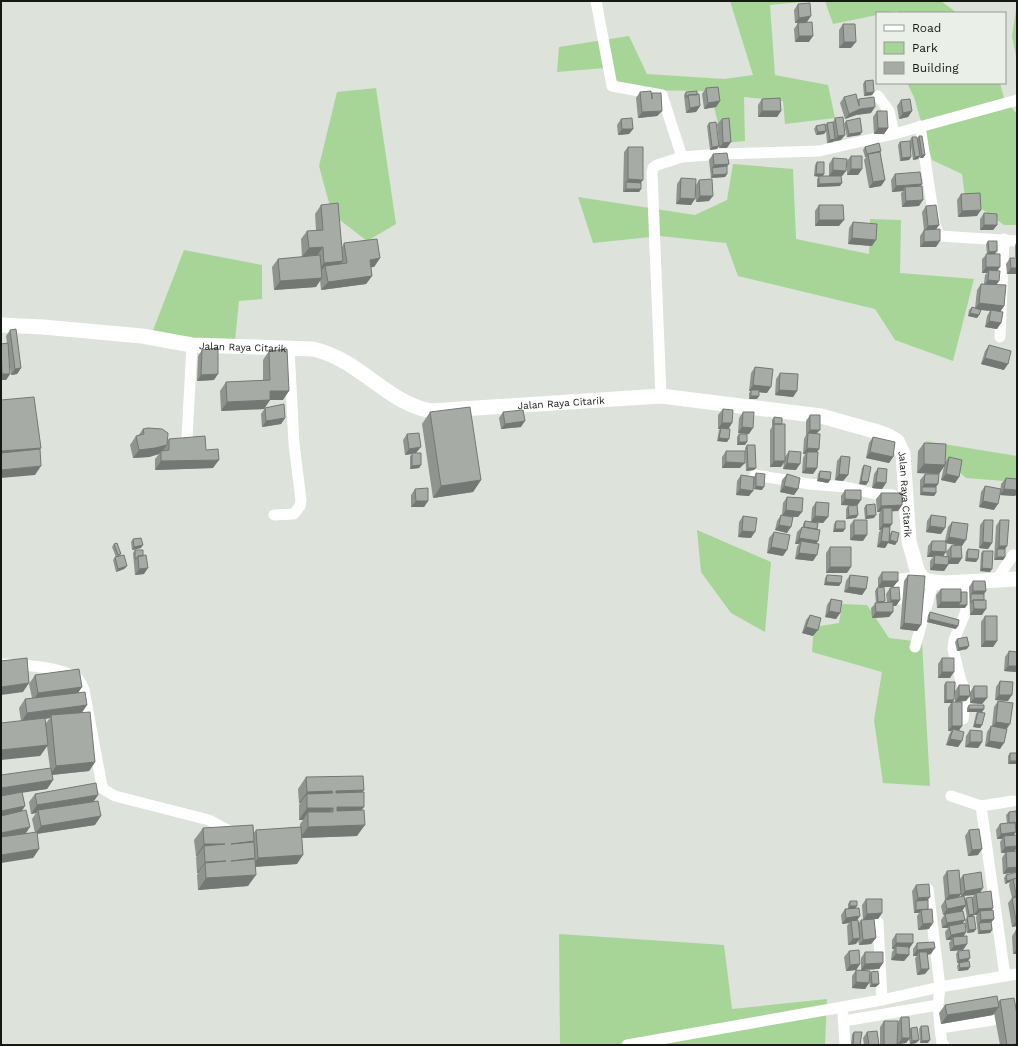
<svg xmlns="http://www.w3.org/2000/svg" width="1018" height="1046" font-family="'Work Sans',sans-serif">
<rect width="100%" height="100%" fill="#dde2db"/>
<path fill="#a7d597" d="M730,1H812L770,5L775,75L828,85L835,118L785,124L783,101L744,97L745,141L723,143L710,91L622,90L605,68L557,72L559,47L629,36L647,74L724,79L753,75Z
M825,1H941L957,13H899L898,11L877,13V15L833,24Z
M1017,3V61L1012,36Z
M907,83H1000L1004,98L1017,114V225H1004L965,197L962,174L932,160L914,97Z
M376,88L396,224L367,241L332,214L319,166L337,92Z
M733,164L793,169L796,239L869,254L870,219L901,220L900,273L974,279L953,361L895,340L875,309L738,276L726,243L660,236L593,243L578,197L695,215L727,200Z
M184,250L262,265V299L239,301L235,341L184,346L152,333Z
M925,441L1017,456V482L966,478Z
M697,530L771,562L765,632L731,613L701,572Z
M842,604L867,605L889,638L922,642L930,786L883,783L874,720L882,672L812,652L814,627L839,623Z
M559,934L724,945L732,1009L827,999L825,1045H560Z"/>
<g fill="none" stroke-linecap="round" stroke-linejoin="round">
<path stroke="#fff" stroke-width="11" d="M596,1L612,86L662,95L682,157
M878,96L889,111L894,134
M920,126L935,225L940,236L1017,241
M1000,337L1004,239
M661,396L652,173L653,168L657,165L682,157L721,154L819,151L894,134L1017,100
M187,438L192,345
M755,475L809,484L846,487L875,494L893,495
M274,515L294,514L300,506L301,500L294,444L289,348
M997,579L1013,555
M899,599L901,579L920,577
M915,647L933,583
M1,664C19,664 64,667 78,679C81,682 82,686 84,690L101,781L103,789L115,796L209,820L233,833
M963,719L966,691L961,681L953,649L954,640L966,611V581
M951,796L981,806L1013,801
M981,806L1005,976
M928,889L940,987L938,1005L940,1028L942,1043L944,1045
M878,922L882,1000
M843,1015L845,1045
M844,1021L938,1005
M940,1028L993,1020
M627,1045L882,1000L940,987L1017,974"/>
<path stroke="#fff" stroke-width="15" id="s1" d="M1,325L43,327L142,336L192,345L313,349C361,360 385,402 431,411L661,396L821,416L878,432L889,436L897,441L903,454L909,541L917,570L921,577L927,581L944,583L1017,579"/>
</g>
<path fill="#8f948e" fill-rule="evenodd" d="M798,4L807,22L803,23L809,42H795L794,29L798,23H795L794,10Z
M843,24L851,48H839V30Z
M865,81L874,92L872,95L864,96L863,84Z
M706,88L720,101L716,107L704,109L702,94Z
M640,92L651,94L652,93L662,111L657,116L638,118L636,98Z
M686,92L697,95L700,106L696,112L686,113L684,95Z
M844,97L858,100L859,99L871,113L856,115L845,119L840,103Z
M762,99L781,111L777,117H758V105Z
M901,100L912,111L908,117L899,119L897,106Z
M877,111L888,128L884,134H874L873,117Z
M835,118L841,140L827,143L826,131L824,134L816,135L814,129L816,126L825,125L827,123L833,122Z
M621,119L633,129L629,134L618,135L617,125Z
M722,119L727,148H719V146L717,149L710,150L707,126L709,123L719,143L717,124Z
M846,121L860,135L847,137L844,124Z
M919,136L925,155L923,158H920V157L918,159L913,160L910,140L912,137L917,139Z
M900,142L911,157L909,160L900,161L898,145Z
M628,147L641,183V189L639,192H623L624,152Z
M865,147L881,151L880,152L885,180L881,186L869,188L864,160L866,157H865L863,150Z
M713,154L727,166V174L725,177L711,178L709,160Z
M851,156L862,169L858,175H847V161Z
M833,158L846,171L842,176H841L840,186L817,187V179L819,177L814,176L815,165L817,162L824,174L822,176H829V164Z
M895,174L922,184L920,187L919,206L902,207L901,193L903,191L892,192L891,180Z
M681,178L696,185L699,180L709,201L696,202L695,193L691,205L676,204L677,184Z
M961,194L977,216L958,217L957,200Z
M321,205L342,247L344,243L380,258L374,267H371L372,276L366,284L321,290L320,280L316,287L274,290L272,267L278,259L302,257L301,239L307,231L316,230L315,214Z
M819,205L839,226H815V211Z
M926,206L939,225L936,229V247H920V236L924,230L922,212Z
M984,213L997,225L993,230H980V219Z
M853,222L872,246L848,244L849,228Z
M988,241L995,254L998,271L997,284L1004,306L1000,312L1001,323L997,329L985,327L987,316L990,311L980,310L979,315L977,318L968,316L969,310L972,307L975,308L977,290L981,284H984L985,275L987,273H982V259L987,254L986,244Z
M1017,242V257H1015V245Z
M1010,258L1017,274H1007L1006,264Z
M10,330L21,368L17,374L11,375L9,359L10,374L6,380H1V344L7,343L6,336Z
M989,345L1004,370L981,364L985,351Z
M202,350L214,380L197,381L198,356Z
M269,351L283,400H270L264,409L221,411L220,391L226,382L263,381V360Z
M755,367L767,393L759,392L757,399H749V393L751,391H749L751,373Z
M780,373L797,391L793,397L775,395L776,379Z
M265,408L285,418L281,424L262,427L261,414Z
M723,409L732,423L729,428L727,442L717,441L719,430L720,429H718V415Z
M430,412L481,480L473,492L433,498L422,424Z
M503,412L521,427L501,429L499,418Z
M743,412L749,434L738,433L739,418Z
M810,415L817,433L819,449L817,452V468L813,474L802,473L803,458L805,454H803L804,439L806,435V421Z
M774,417L782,424L785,457L789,451L796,470L783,469L784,462L781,467H770V430L772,427V420Z
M143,429L167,442L169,439L206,450L213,468L155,470V459L159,454L149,457L133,458L130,445L136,436H138Z
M407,434L416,453L421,465L419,468L410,469V456L412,454L405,455L403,440Z
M739,434L745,445H737V437Z
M873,437L893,457L889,463L866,458L869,443Z
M924,443L945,462L949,457L959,477L955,483L941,480L944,466L939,474L917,473L918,451Z
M747,445L754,470L746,471L745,448Z
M726,451L740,468H722V457Z
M841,456L848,475L843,481L835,480L837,461Z
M864,465L868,482L866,485L859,484L862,468Z
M878,468L886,483L882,489L872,488L874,474Z
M820,471L830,480L828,483L817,481L818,474Z
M756,473L762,490L754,489V480L749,496L736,495L737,481L741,475L754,477Z
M787,474L798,489L794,495L780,492L782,480Z
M925,474L938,484L936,487V493L934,496L920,495V480Z
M1006,478L1015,496L1000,495L1001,484Z
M985,486L994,510L979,507L981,492Z
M415,489L428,501L424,507H411V495Z
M845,490L857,505L858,515L856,518L846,519V509L848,506L854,505H841V496Z
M881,493L902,505L898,511H892L890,527V534L892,531L897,542L895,545L888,543L885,548L877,547L879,532L881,530H879V514L880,512H877L876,499Z
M787,497L798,517H792L787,533L775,530L777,521L781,515H782L783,503Z
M816,502L828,517L823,523L815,522L817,529L816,544L813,561L795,559L797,547L799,544H795L797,532L802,527H803V524L805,521L811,522L812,508Z
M866,505L874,518L865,519L864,508Z
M931,515L941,534L926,532L927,521Z
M743,516L751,538L738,537L739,522Z
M854,520L863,541L850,540V525Z
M984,520L992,543L988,549L979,548L980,525Z
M1000,520L1007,546L1005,549V557L1003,560H994L996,526Z
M836,521L843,532H833L834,524Z
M952,522L961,546L962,558L958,564H948V565L944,571L930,570V561L933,557H927L928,546L932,541H945L948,527ZM946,543L960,546H951L946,552L947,557L943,556Z
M774,532L783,556L767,553L769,538Z
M133,539L141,548L132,550L131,542Z
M114,544L120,556L127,566L124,569L116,572L113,560L115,557H116L112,547Z
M830,547L847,573H826V553Z
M968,549L978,559L976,562L965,561L966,552Z
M135,550L143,556L144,574L135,575L133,553Z
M983,551L990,572L980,571L981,553Z
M882,572L898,581L893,587H878V578Z
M827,575L841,583L839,586L824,585L825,578Z
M850,575L866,589L862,595L844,592L846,581Z
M908,575L917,631L900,629L904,581Z
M973,581L986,591L984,594L982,615H970L969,587Z
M877,588L885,601L884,602H887L886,594L890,588L900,600L896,606H893V612L889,617L872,618L871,608L876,603L875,591Z
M941,589L961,592L965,608H937L936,595Z
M831,599L840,613L836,619L825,617L827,605Z
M930,612L956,629L927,622L928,615Z
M810,615L813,636L802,633L806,620Z
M985,616L997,641L993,647H981V622Z
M957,639L967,649L957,651L955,642Z
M1009,651L1016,672L1004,671L1005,657Z
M942,658L950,678H938V664Z
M35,675L82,687L78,692L87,705L82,713L95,762L89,771L52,775L53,780L47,789L22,792L25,806L21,812L25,834L35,833L32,819L36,813L31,814L29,802L35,794L98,795L93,802L95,825L37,834L39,849L33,858L1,796L50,768L47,746L40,756L21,721L19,708L25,699L32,698L29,684ZM50,718L46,723L45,719Z
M1000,681L1008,701L995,700L996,687Z
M946,682L955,691L959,685L966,701L955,702V691L953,702L962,726L958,730L962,741L958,747L946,745L949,735L951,731H948V708L951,703H944V685Z
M974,686L987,698L982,704L970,703V692Z
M998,701L1006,730L1000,749L985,746L987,732L991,726H992L994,707Z
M969,705L984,709L982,712H980L982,725L980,728L973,727L976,714L977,712H967V708Z
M970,730L982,742L978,748L965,747L966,736Z
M1010,753H1017L1008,764V756Z
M306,777L362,792V811L357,836L302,838L297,864L256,867L248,886L198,890L197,875L198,873H197L196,857L197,856H196L194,840L203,828L253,834L256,830L300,827V824L303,820H299V805L300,803H299L298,789Z
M1009,812L1017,823L1016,825L1014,835L1017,872L1003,874L1002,858L1005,853H1001L1000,842L1002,839H997L996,830L1000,824L1007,823L1006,815Z
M969,830L978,855L968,856L965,836Z
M947,871L960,879L963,875L983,888L980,892L993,908L991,910L994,919L991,922L992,930L990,933L978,934L976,917L977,915H974L972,917L976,929L974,932L967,933L965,920L967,918L965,906L962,911L965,920L962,924L966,932L964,936L967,944L963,950L950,951L949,943L951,940H946L945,932L948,928H942L941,920L945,914L943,915L941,906L945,900L943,877ZM961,894V896L974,895L972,898H966L965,900L959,897Z
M1017,872V926L1012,927L1008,903L1012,898L1009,885L1010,882L1005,884L1004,878L1006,875Z
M916,885L928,900L929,929L918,930L917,916L919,913H914L912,891Z
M866,899L882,913L878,919H874L876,938L871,944L859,945L858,940L856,944L848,945L847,926L849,923L842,924L841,915L845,909H848V904L850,901L855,908L858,924L861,920H863L862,905Z
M1016,930H1017V954H1013L1012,936Z
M896,934L909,955L904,961L891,960L892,952L894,949H892V940Z
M917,943L931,954L928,955L925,974L917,975L915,958L917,956H913V949Z
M849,951L860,964L856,970L846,971L844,957Z
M958,951L968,961L957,963L956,954Z
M865,952L883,963L879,969L861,970V958Z
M959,963L968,970L958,971L957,966Z
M856,970L870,974L871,972L876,987H870L869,980V983L865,989L852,988V976Z
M1000,1000L1016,1011L1017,1010V1045H1000L994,1013L993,1015L941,1024L939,1013L945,1005L998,1002Z
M901,1017L910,1029L911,1028L919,1040L916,1043L910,1044L909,1039L906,1043L898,1044L897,1045H880V1027L884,1021L898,1022Z
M921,1026L928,1043H920L919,1029Z
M854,1032L860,1045H851L852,1034Z
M867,1032L879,1045H864L863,1038Z"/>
<path fill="#747874" d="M811,16L807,22L795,23L799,18Z
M799,36H813L809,42H795Z
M844,42H856L851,48H839Z
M874,92L872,95L864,96L866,93Z
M720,101L716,107L704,109L708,103Z
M700,106L696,112L686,113L690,108Z
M875,107L871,113L856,115L845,119L849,114L860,109Z
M662,111L657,116L638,118L642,112Z
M762,111H781L777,117H758Z
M912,111L908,117L899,119L903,113Z
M878,128H888L884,134H874Z
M622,129H633L629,134L618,135Z
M826,131L824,134L816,135L818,132Z
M862,132L860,135L847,137L849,134Z
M845,135L841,140L834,141L838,136Z
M835,139L833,142L827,143L830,140Z
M731,142L727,148H719L723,143Z
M719,146L717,149L710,150L712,147Z
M881,151L879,154H868L866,157H865L867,154Z
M922,155H925L923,158H920Z
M920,156L918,159L913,160L915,157Z
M911,157L909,160L900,161L902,158Z
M729,164L725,169L712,168L714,165Z
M851,169H862L858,175H847Z
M833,170L846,171L842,176H829Z
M727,174L725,177L711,178L713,175Z
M816,174H824L822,177L814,176Z
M628,179L643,180L639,186L626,182Z
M885,180L881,186L869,188L873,182Z
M842,183L840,186L817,187L819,184Z
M922,184L917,189L905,187L903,191L892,192L896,186Z
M626,189H641L639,192H623Z
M700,196H713L709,201L696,202Z
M680,198L695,199L691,205L676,204Z
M923,200L919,206L902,207L906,201Z
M981,210L977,216L958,217L962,211Z
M819,220H844L839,226H815Z
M939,225L935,231L924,232L928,226Z
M984,225H997L993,230H980Z
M852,238L876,240L872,246L848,244Z
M940,241L936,247H920L924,242Z
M323,247L317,256L302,257L309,248Z
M997,251L995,254H987L989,252Z
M380,258L374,267L363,268L370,260Z
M343,261L337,270L325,266L321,271H318L324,263Z
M986,267H1000L996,273L989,270L987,273H982Z
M1011,268H1017V274H1007Z
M372,276L366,284L321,290L328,282Z
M322,278L316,287L274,290L280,281Z
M988,280L999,281L995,287L984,286Z
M979,303L1004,306L1000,312L975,309Z
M970,313L979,315L977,318L968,316Z
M989,321L1001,323L997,329L985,327Z
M985,358L1008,364L1004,370L981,364Z
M21,368L17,374L11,375L15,369Z
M2,374H10L6,380H1V376Z
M218,374L214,380L197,381L201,375Z
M753,385L771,387L767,393L749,391Z
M779,390L797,391L793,397L775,395Z
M270,391H289L283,400H264Z
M751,396H759L757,399H749Z
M270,400L264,409L221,411L227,402Z
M285,418L281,424L262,427L266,421Z
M525,421L521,427L501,429L505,424Z
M722,423H732L728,429L721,428L720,429H718Z
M742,427L753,428L749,434L738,433Z
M810,430H820L815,435L808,433Z
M719,438L729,439L727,442L717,441Z
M739,442H747L745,445H737Z
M167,445L161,453V451L159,454L149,457L133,458L139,450Z
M421,447L416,453L405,455L409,449Z
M41,448L34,457L1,460V451Z
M807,448L819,449L815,455L807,452L805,454H803Z
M870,452L893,457L889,463L866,458Z
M219,460L213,468L155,470L161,461Z
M774,461H785L781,467H770Z
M726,462L745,463L740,468H722Z
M787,463L800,464L796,470L783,469Z
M924,464L945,465L939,474L917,473Z
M421,465L419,468L410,469L412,466Z
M41,466L35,475L1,478V470Z
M748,468H756L754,470L746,471Z
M806,468H817L813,474L802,473Z
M839,474L848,475L843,481L835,480Z
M946,474L959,477L955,483L941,480Z
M819,478L830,480L828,483L817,481Z
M481,480L473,492L433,498L441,486Z
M861,481L868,482L866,485L859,484Z
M876,482L886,483L882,489L872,488Z
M924,484H938L934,490L922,487Z
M756,486L764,487L762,490L754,489Z
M784,486L798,489L794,495L780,492Z
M740,489L753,491L749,496L736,495Z
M1004,489L1017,490V494L1015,496L1000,495Z
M922,492L936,493L934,496L920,495Z
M845,499L861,500L857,506L841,505Z
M416,501H428L424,507H411Z
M983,501L998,504L994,510L979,507Z
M902,505L898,511L883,512V508L880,512H877L881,506Z
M786,510L802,512L798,517L782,516Z
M858,515L856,518L846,519L849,516Z
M876,515L874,518L865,519L867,516Z
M815,516L828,517L823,523L811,522Z
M883,524H892L888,530L883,527L881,530H879Z
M779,525L791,527L787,533L775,530Z
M930,526L945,528L941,534L926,532Z
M835,529H845L843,532H833Z
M742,531L755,532L751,538L738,537Z
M854,535H867L863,541L850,540Z
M949,537L966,540L962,546L945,543Z
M799,538L818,541L814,547L801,541L799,544H795Z
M890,540L897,542L895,545L888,543L885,548L877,547L881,541Z
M983,542L992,543L988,549L979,548Z
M143,545L141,548L132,550L134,547Z
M999,546H1007L1003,552L997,549L995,552Z
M771,547L787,550L783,556L767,553Z
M931,551L946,552L942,558L935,555L933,557H927Z
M799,553L817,555L813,561L795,559Z
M997,557H1005L1003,560H994Z
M951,558H962L958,564H947Z
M967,558L978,559L976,562L965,561Z
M934,564L948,565L944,571L930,570Z
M127,566L124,569L116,572L118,569Z
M830,567H851L847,573H826Z
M148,568L144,574L135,575L139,569Z
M982,568L992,569L990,572L980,571Z
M882,581H898L893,587H878Z
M826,582L841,583L839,586L824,585Z
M849,587L866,589L862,595L844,592Z
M973,591H986L982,597L971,594Z
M891,600H900L896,606H887Z
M941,602H961L967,605L965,608H937Z
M974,609H986L982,615H970Z
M829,611L840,613L836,619L825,617Z
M876,612H893L889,617L872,618Z
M929,619L958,626L956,629L927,622Z
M904,623L921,625L917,631L900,629Z
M806,627L818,630L813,636L802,633Z
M985,641H997L993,647H981Z
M969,646L967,649L957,651L959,648Z
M1008,666H1017V671L1016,672L1004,671Z
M942,672H954L950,678H938Z
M29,683L23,692L1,695V687Z
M82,687L76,696L32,702L38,693Z
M999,695H1012L1008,701L995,700Z
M959,696H970L966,701L955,702Z
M974,698H987L982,704L970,703Z
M946,700H954L952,703H944Z
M87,705L80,714L51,715L50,718L21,722L27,713Z
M969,709H984L982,712H967Z
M996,722L1010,724L1006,730L991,728Z
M975,724L982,725L980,728L973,727Z
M952,726H962L958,732L953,729L951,731H948Z
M950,739L962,741L958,747L946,745Z
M989,741L1004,743L1000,749L985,746Z
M970,742H982L978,748L965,747Z
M48,745L40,756L1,760V750Z
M1010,761H1017V764H1008Z
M95,762L89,771L50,775L56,766Z
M53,780L47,789L1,796V788Z
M364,790L355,802H328L336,791Z
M332,791L324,803L307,794L300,803H299L307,792Z
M98,795L92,804L38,810L36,813L31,814L37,805Z
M25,806L19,815L1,819V811Z
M337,807H364L356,818L328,819Z
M307,808H333L325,819L308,812L303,820H299Z
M101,816L95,825L35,834L41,826Z
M365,825L357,836L300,838L308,827Z
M30,827L24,836L1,840V833Z
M1016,832L1012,838L1004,836L1002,839H997L1001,834Z
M204,844H225L204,846L197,856H196Z
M1017,846V848L1014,852L1001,853L1005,847Z
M39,849L33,858L1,863V855Z
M982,849L978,855L968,856L972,850Z
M303,855L297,864L252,867L258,858Z
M226,861L205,863L198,873H197L205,862Z
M1017,867V872L1003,874L1007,868Z
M256,875L248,886L198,890L206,878Z
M1012,879L1010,882L1005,884L1007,881Z
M983,888L979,894L976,893L974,895L961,896L965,891Z
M1017,893V898L1012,899L1016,894Z
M961,894L957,900L945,901L949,895Z
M930,897L926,903L916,901L918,898Z
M966,905L962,911L943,915L947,909Z
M850,906H857L855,909H848Z
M993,908L989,914L980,911L977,915H974L978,909Z
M928,909L921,910L919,913H914L916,910Z
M882,913L878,919L863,920L867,914Z
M974,914L972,917L967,918L969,915Z
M860,916L856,922L851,921L849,923L842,924L846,918Z
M994,919L989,925L979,923L981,920Z
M965,920L961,925L949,926L948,928H942L947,923Z
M1016,921H1017V926L1012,927Z
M933,923L929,929L918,930L923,924Z
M976,929L974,932L967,933L969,930Z
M992,930L990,933L978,934L980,931Z
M966,932L962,938L953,937L951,940H946L951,935Z
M860,938L856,944L848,945L853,939Z
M876,938L871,944L859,945L863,940Z
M896,943H913L909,949L896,946L894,949H892Z
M967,944L963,950L950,951L954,946Z
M935,948L931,954L920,955L919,952L917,956H913L917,950Z
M1017,949V954H1013Z
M896,954L909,955L904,961L891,960Z
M970,958L968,961L957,963L959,960Z
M883,963L879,969L861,970L865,964Z
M860,964L856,970L846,971L850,965Z
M970,967L968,970L958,971L960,968Z
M921,969H929L925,974L917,975Z
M856,982L869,983L865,989L852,988Z
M872,984H879L876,987H870Z
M999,1007L993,1015L941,1024L947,1015Z
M902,1038H910L906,1043L898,1044Z
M919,1040L916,1043L910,1044L912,1041Z
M930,1040L928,1043H920L922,1041Z"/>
<path fill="#a6aca5" stroke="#747874" d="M810,3L811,16L799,18L798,4Z
M812,22L813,36H799L798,23Z
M843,24H855L856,42H844Z
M873,80L874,92L866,93L865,81Z
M718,87L720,101L708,103L706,88Z
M651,91L652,99V93H661L662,111L642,112L640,92Z
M697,91V95H688L686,98V92Z
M699,94L700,106L690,108L688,95Z
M856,94L859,106V99L874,97L875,107L860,109L849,114L844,97Z
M780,98L781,111H762V99Z
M910,99L912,111L903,113L901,100Z
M877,111H887L888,128H878Z
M843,117L845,135L838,136L835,118Z
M632,118L633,129H622L621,119Z
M729,118L731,142L723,143L722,119Z
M860,118L862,132L849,134L846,121Z
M716,122L719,146L712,147L709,123Z
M833,122L835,139L830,140L827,123Z
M825,124L826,131L818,132L816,126Z
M919,136H922L925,155H922Z
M912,137H917L920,156L915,157Z
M910,141L911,157L902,158L900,142Z
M879,143L881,151L867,154L865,147Z
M628,147H643V180L628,179Z
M880,152L885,180L873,182L868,154Z
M727,153L729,164L714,165L713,154Z
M851,156H862V169H851Z
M833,158L847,159L846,171L833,170Z
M817,162H824V174H816Z
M727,166V174L713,175L712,168Z
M920,172L922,184L896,186L895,174Z
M819,176H841L842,183L819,184Z
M681,178L696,179L695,199L680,198Z
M712,179L713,196H700L699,180Z
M626,182L641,183V189H626Z
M922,186L923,200L906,201L905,187Z
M980,193L981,210L962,211L961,194Z
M338,203L343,261L324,263L323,247L309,248L307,231L323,230L321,205Z
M819,205H843L844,220H819Z
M936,205L939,225L928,226L926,206Z
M984,213L997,214V225H984Z
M853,222L877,224L876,240L852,238Z
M940,229V241L924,242V230Z
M377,239L380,258L370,260L372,276L328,282L325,266L347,263L344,243Z
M988,241H997V251L989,252Z
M986,254H1000V267H986Z
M320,255L322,278L280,281L278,259Z
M1010,258H1017V268H1011Z
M989,270L1000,271L999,281L988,280Z
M981,284L1006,285L1004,306L979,303Z
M972,307L981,310L979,315L970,313Z
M991,310L1003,312L1001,323L989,321Z
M16,329L21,368L15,369L10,330Z
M8,343L10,374H2L1,344Z
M989,345L1011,351L1008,364L985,358Z
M218,348V374L201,375L202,350Z
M287,349L289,391H270V400L227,402L226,382L270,380L269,351Z
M755,367L773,369L771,387L753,385Z
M780,373L798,374L797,391L779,390Z
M751,390H759V396H751Z
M34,397L41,448L1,451V400Z
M284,404L285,418L266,421L265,408Z
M470,407L481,480L441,486L430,412Z
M723,409L733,410L732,423H722Z
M523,410L525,421L505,424L503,412Z
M743,412H754L753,428L742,427Z
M810,415H820V430H810Z
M774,417L782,418V424H774Z
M774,424H785V461H774Z
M148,428L162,429L168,433L167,445L155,448L139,450L136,436L144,434L143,429Z
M721,428L730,429L729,439L719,438Z
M419,433L421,447L409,449L407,434Z
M808,433L820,434L819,449L807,448Z
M739,434H747V442H739Z
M205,436L206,450L218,449L219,460L161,461V451L169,450V439Z
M873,437L895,442L893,457L870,452Z
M924,443L946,444L945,465L924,464Z
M747,445H755L756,468H748Z
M40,449L41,466L1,470V453Z
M726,451H745V463L726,462Z
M789,451L801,452L800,464L787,463Z
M807,452H818L817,468H806Z
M412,453H421V465L412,466Z
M841,456L850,457L848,475L839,474Z
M949,457L962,460L959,477L946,474Z
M864,465L871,467L868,482L861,481Z
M878,468L887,469L886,483L876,482Z
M820,471L831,472L830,480L819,478Z
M756,473L765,474L764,487L756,486Z
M787,474L800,478L798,489L784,486Z
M925,474H939L938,484H924Z
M741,475L754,477L753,491L740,489Z
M1006,478L1017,479V490L1004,489Z
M985,486L1001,489L998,504L983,501Z
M922,487H936V493L922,492Z
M428,488V501H416L415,489Z
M845,490H861V500L845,499Z
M881,493H902V505L881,506Z
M787,497L803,498L802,512L786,510Z
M816,502L829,503L828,517L815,516Z
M875,504L876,515L867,516L866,505Z
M857,505L858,515L849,516L848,506Z
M883,508H892V524H883Z
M781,515L793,517L791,527L779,525Z
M931,515L946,517L945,528L930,526Z
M743,516L757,518L755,532L742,531Z
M854,520H867V535H854Z
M984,520H993L992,543L983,542Z
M1000,520H1009L1007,546H999Z
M805,521L818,523L817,529L804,527Z
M836,521H845V529H835Z
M952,522L968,524L966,540L949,537Z
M802,527L820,530L818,541L799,538Z
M883,527H890L889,542L881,541Z
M892,531L899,533L897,542L890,540Z
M774,532L790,535L787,550L771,547Z
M141,538L143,545L134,547L133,539Z
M801,541L819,544L817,555L799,553Z
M932,541H946V552L931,551Z
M117,543L121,554L118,555L114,544Z
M961,545L962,558H951V546Z
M830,547H851V567H830Z
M968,549L979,550L978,559L967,558Z
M997,549H1005V557H997Z
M135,550H143V556H138L136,559H135Z
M983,551H993L992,569L982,568Z
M124,555L127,566L118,569L115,557Z
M146,555L148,568L139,569L138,556Z
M935,555L949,557L948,565L934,564Z
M882,572H898V581H882Z
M827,575L842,576L841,583L826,582Z
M850,575L868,577L866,589L849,587Z
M908,575L925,576L921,625L904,623Z
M973,581H985L986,591H973Z
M884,587L885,601L878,602L877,588Z
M899,587L900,600H891L890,588Z
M941,589H961V602H941Z
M961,592H967V605H958L961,602Z
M971,594H984V600H973L971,603Z
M831,599L842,601L840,613L829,611Z
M973,600H986V609H974Z
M893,602V612H876L875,603Z
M930,612L959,620L958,626L929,619Z
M810,615L821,618L818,630L806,627Z
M985,616H997V641H985Z
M967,637L969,646L959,648L957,639Z
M1009,651L1017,652V666H1008Z
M27,658L29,683L1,687V661Z
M942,658H954V672H942Z
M79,669L82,687L38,693L35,675Z
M1000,681L1013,682L1012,695H999Z
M946,682H955L954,700H946Z
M959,685H969L970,696H959Z
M974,686H987V698H974Z
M85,692L87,705L27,713L25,699Z
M998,701L1013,703L1010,724L996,722Z
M952,702H962V726H952Z
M969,705H984V709H969Z
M90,712L95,762L56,766L51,715Z
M978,712L985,713L982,725L975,724Z
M45,718L48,745L1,750V723Z
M991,726L1007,729L1004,743L989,741Z
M953,729L964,732L962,741L950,739Z
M970,730L982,731V742H970Z
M1010,753H1017V761H1010Z
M51,768L53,780L1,788V775Z
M363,776L364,790L336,791V793L364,792V807H337V811L364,810L365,825L308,827V812H333V808H307V794L333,793L332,791L307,792L306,777Z
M96,783L98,795L37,805L35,794Z
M22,792L25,806L1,811V796Z
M98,801L101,816L41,826L38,810Z
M26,810L30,827L1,833V816Z
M1016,811L1017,823H1009V812Z
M1015,822L1016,832L1001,834L1000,824Z
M253,825L254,841L231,844L254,842L255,858L231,861L255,859L256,875L206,878L205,863L226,861L205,862L204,846L225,844H204L203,828Z
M301,827L303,855L258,858L256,830Z
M979,829L982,849L972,850L969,830Z
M37,832L39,849L1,855V837Z
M1017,835V846L1005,847L1004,836Z
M1017,851V867L1007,868L1006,852Z
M959,870L961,894L949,895L947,871Z
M981,872L983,888L965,891L963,875Z
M1017,872V878L1007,881L1006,875Z
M1017,878V893L1016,894L1013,879Z
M929,884L930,897L918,898L916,885Z
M991,891L993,908L978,909L976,893Z
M964,896L966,905L947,909L945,900Z
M972,897L974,914L969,915L966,898Z
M1017,897V921H1016L1012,898Z
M866,899H882V913L867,914Z
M928,900V909L916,910V901Z
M850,901H857V906H850Z
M859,908L860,916L846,918L845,909Z
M932,909L933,923L923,924L921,910Z
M993,910L994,919L981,920L980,911Z
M963,911L965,920L947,923L945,914Z
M974,916L976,929L969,930L967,917Z
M874,919L876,938L863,940L861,920Z
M858,920L860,938L853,939L851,921Z
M991,922L992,930L980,931L979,923Z
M965,923L966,932L951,935L949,926Z
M1016,930H1017V943Z
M896,934H913V943H896Z
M967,936V944L954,946L953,937Z
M934,942L935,948L917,950V943Z
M896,946L909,947V955L896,954Z
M859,950L860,964L850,965L849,951Z
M969,950L970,958L959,960L958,951Z
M865,952H883V963L865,964Z
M919,952H927L929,969H921Z
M969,961L970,967L960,968L959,963Z
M856,970L870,971L869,983L856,982Z
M878,971L879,984H872L871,972Z
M997,996L999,1007L947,1015L945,1005Z
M1014,998L1017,1014V1044L1007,1045L1000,1000Z
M901,1017H909L910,1038H902Z
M884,1021H898L897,1045H884Z
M921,1026H928L930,1040L922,1041Z
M917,1027L919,1040L912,1041L911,1028Z
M877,1031L879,1045H869L867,1032Z
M854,1032H862L860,1045H853Z"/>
<g text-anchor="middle" stroke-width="3.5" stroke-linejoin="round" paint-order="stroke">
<g font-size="10" fill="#161815" stroke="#eaf0e8">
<text dy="4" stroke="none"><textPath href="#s1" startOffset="243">Jalan Raya Citarik</textPath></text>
<text dy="4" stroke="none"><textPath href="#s1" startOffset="578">Jalan Raya Citarik</textPath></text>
<text dy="4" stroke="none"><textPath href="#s1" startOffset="974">Jalan Raya Citarik</textPath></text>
</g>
</g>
<rect width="1018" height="1046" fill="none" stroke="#161815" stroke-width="4"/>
<rect x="876" y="12" width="130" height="72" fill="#eaf0e8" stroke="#959a94"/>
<rect x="884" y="25" width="20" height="6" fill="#ffffff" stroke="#959a94"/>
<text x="912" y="32" font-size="12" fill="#161815">Road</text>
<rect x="884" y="42" width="20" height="12" fill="#a7d597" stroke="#959a94"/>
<text x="912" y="52" font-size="12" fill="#161815">Park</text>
<rect x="884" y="62" width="20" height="12" fill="#a6aca5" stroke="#959a94"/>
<text x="912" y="72" font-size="12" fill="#161815">Building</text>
</svg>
